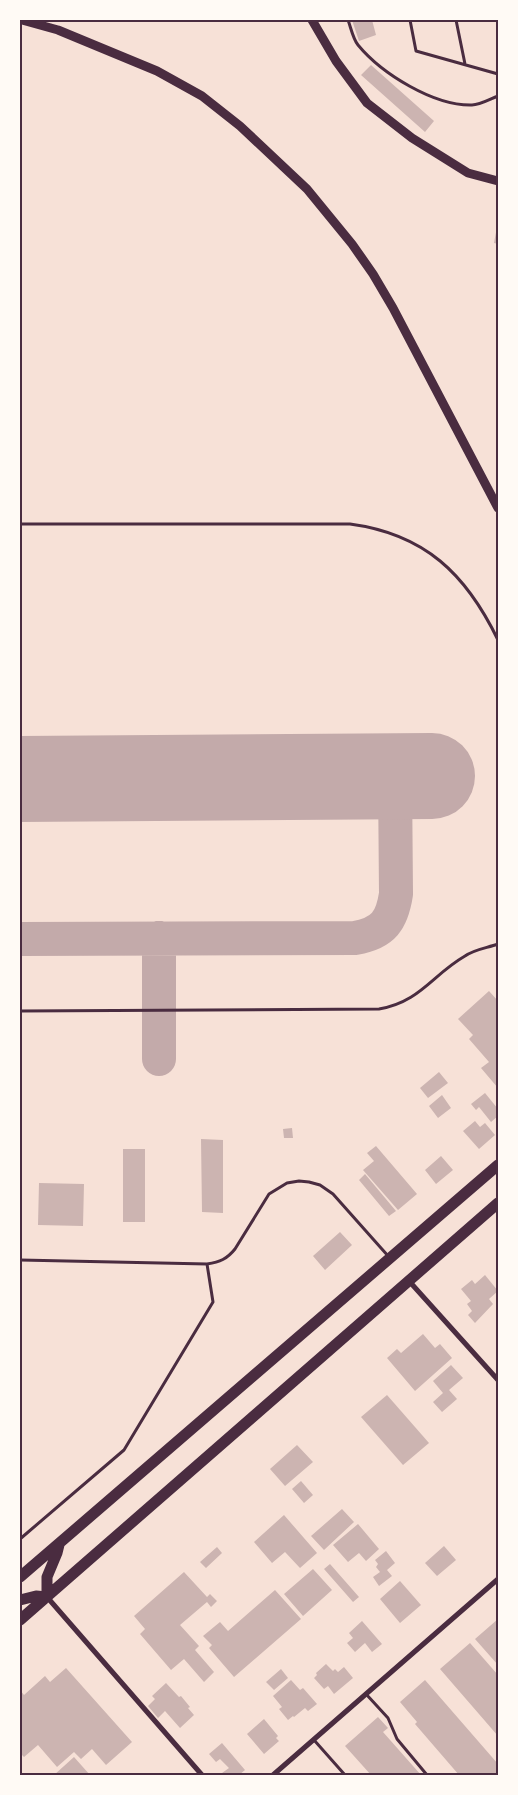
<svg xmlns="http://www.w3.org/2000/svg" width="518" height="1795" font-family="'IBM Plex Sans',sans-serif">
<rect width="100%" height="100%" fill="#f7e1d7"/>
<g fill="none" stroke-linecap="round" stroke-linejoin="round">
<path stroke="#c3aaaa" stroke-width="34" d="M20,939L355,938C384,933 392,920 396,894L395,776
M159,1059V938"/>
<path stroke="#c3aaaa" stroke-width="86" d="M20,779L432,776"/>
</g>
<path fill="#ccb4b1" d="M352,20H372L376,35L359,41Z
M371,65L434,121L425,132L361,75Z
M497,227H498V244L494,243Z
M489,991L498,1001V1088L481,1068L489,1062L469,1039L473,1035L458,1019Z
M439,1072L448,1083L428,1098L420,1088Z
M485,1093L498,1109V1116L491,1122L479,1107L476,1110L471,1104Z
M442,1095L451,1108L438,1118L429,1106Z
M475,1121L480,1127L485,1123L495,1135L479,1149L463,1131Z
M292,1128L293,1138H284L283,1129Z
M201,1139L223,1140V1213L202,1212Z
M376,1146L417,1194L398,1210L363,1170L374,1161L367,1153Z
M123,1149H145V1222H123Z
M441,1156L453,1170L436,1184L425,1170Z
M365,1174L396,1211L389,1216L359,1180Z
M39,1183L84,1184L83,1226L38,1225Z
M340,1232L352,1245L325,1270L313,1256Z
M485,1275L498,1291L489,1299L493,1304L475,1323L468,1315L472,1311L467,1304L471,1301L461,1289L472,1280L475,1284Z
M423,1334L435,1348L440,1344L452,1358L415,1391L387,1358L397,1349L401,1353Z
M451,1365L463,1378L449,1390L457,1399L442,1412L433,1402L443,1393L433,1381Z
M387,1395L429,1443L403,1465L361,1417Z
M297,1445L313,1462L285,1486L270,1469Z
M301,1481L313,1495L304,1503L292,1489Z
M342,1509L354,1522L324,1550L311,1536Z
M284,1515L317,1553L300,1568L285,1552L272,1563L254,1542Z
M358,1524L379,1549L366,1561L359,1553L348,1562L333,1545Z
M444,1546L456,1560L437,1576L425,1563Z
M217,1547L222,1553L206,1568L200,1562Z
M386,1551L395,1563L387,1570L392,1576L379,1586L373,1577L380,1572L376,1567L378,1564L375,1560Z
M330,1564L359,1597L353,1602L324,1569Z
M313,1569L332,1590L303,1616L284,1594Z
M184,1572L207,1597L210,1594L217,1601L211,1607L207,1602L180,1625L199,1646L195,1650L214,1672L204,1682L184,1659L171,1670L140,1634L145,1629L134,1616Z
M400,1581L421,1605L400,1623L380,1599Z
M275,1590L301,1619L234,1677L209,1648L212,1645L203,1636L220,1622L228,1631Z
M498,1619V1665L475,1639Z
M362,1621L382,1644L372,1652L365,1643L355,1652L347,1643L353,1638L349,1633Z
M470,1643L498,1675V1736L440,1669Z
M326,1664L333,1671L335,1669L338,1672L344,1667L353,1678L334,1694L328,1686L324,1689L314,1678L317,1675L316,1673Z
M66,1668L132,1742L106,1765L92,1749L81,1759L74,1752L57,1767L38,1745L24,1757L20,1753V1690L24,1695L45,1676L50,1682Z
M281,1669L288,1678L274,1690L266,1682Z
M291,1680L300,1690L303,1688L317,1704L308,1711L305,1708L294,1717L293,1716L288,1720L279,1709L282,1707L273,1696Z
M425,1680L498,1764V1775H459L415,1724L417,1722L400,1702Z
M166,1683L179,1697L181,1696L190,1707L188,1708L194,1715L180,1728L165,1711L158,1718L148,1706L155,1699L152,1696Z
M378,1717L388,1728L383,1732L421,1775H371L345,1746Z
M264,1719L278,1736L276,1738L279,1741L264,1754L247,1734Z
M222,1743L245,1770L239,1775H224L222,1773L229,1768L220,1759L216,1762L209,1754Z
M74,1757L90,1775H54Z"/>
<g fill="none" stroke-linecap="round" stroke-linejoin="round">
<path stroke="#4a2c40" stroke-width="3" d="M348,20C351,28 353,39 358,45C382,74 434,106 472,105C480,105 490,99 498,96
M410,20L416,51L498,74
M456,20L465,64
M20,524H350C425,534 466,574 498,640
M20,1011L379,1009C420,1002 432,975 465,956C475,949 487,948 498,944
M20,1260L207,1264C220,1262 227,1259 235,1249L269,1194L287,1183L299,1181L309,1182L320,1185L333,1194L389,1257
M20,1539L124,1450L213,1302L207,1264
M366,1694L388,1718L397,1739L427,1775
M314,1740L345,1775"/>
<path stroke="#4a2c40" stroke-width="5" d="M409,1281L498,1380
M47,1597L202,1775
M273,1775L498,1579"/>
<path stroke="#4a2c40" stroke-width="9" d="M22,20L58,30L157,71L202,96L240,126L307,189L352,244L373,274L393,308L498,508
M312,20L336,61L367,103L412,138L468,173L498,181"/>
<path stroke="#4a2c40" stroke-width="11" d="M20,1577L498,1165
M47,1597V1577L57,1553L59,1545
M20,1600L36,1596L47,1597
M20,1620L498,1203"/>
</g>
<rect width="518" height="1795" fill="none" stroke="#fffaf5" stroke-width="42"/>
<rect x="21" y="21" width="476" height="1753" fill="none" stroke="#4a2c40" stroke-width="2"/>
</svg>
